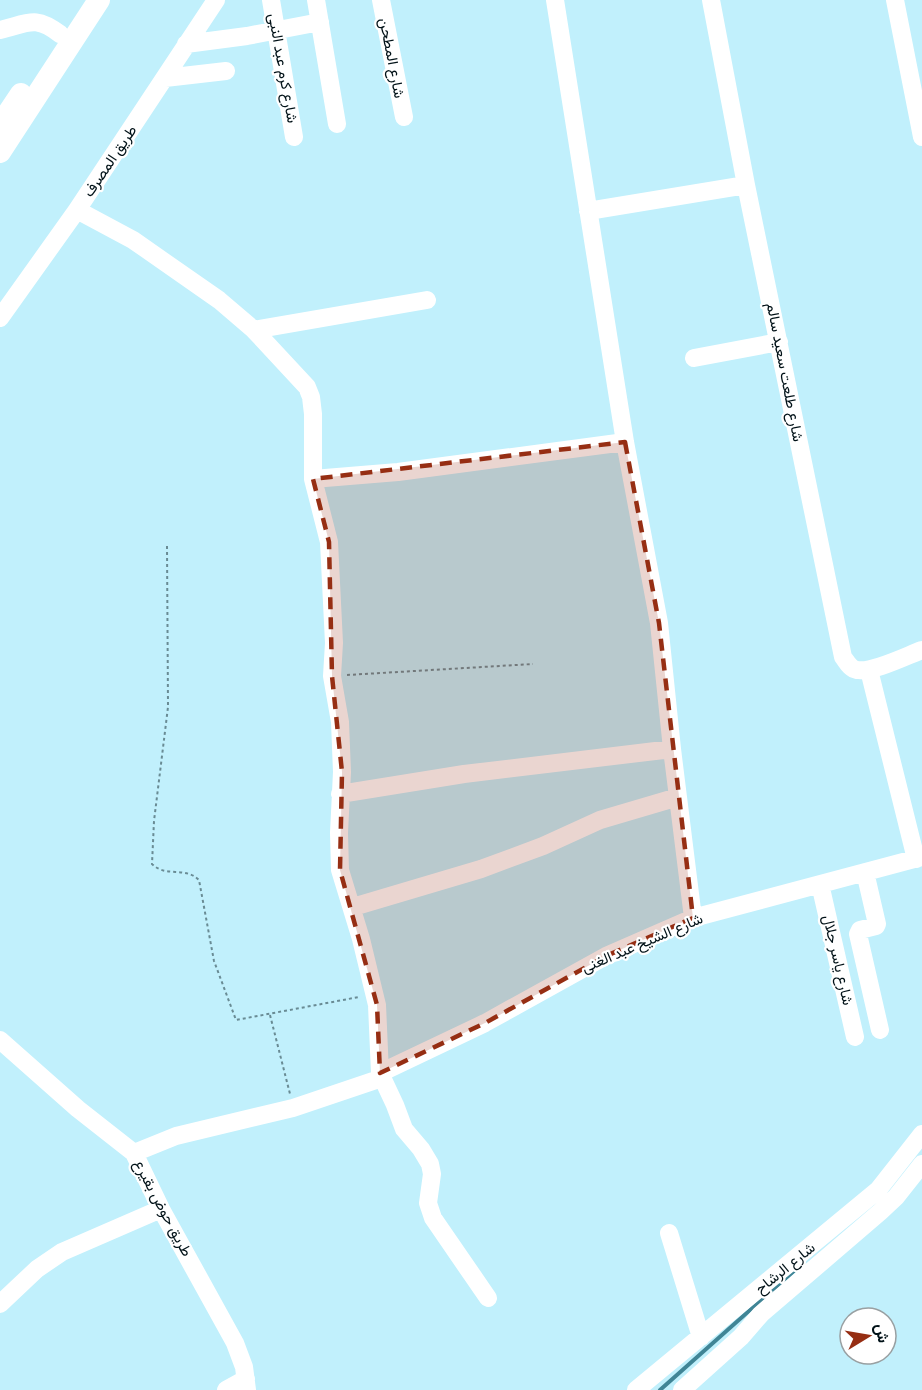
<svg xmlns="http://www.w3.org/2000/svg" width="922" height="1390" font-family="'Fira Sans Condensed',Vazirmatn,sans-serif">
<rect width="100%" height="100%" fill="#c1f0fc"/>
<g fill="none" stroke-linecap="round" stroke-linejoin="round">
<path stroke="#408596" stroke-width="4" d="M660,1390L794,1271"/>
<path stroke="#698b94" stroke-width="2" stroke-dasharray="3 3" stroke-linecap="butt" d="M167,546L168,707L154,821L152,864C166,878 185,866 199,880L214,961L236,1020L359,997
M347,675L533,664
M270,1015L290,1094"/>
<path stroke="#fff" stroke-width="18" d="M271,0L294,137
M316,0L337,124
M381,0L404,117
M555,0L625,442L659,623L672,749L693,918
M711,0L746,185L843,657C847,662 850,669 857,670C872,673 906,656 922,650
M895,0L922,137
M0,30C29,23 35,15 60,34
M186,44L247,36L320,22
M165,78L226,71
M77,210L133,240L219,300L254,330L307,387L311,397L313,414V479L329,542L334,643L332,676L340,722L342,772L339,833L340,870L361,939L377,1005L380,1073L395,1105L404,1129L421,1149L430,1164L432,1174L428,1203L433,1218L488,1298
M588,211L746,185
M0,318L77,210L216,0
M254,330L427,300
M694,358L779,342
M313,479L398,472L625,442
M869,670L916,859
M340,794L464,774L672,749
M865,872L877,924L876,926L860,930L858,934L880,1030
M820,884L855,1037
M353,907L481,869L543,846L600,820L678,797
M0,1040L78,1109L134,1153L161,1209L235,1343L244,1367L247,1390
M380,1073L485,1023L606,956L693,918L922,857
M134,1153L176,1136L293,1108L379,1079L380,1073
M669,1233L701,1337
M0,1304L37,1269L62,1252L161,1209
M226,1390L246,1379
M636,1390L878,1190L922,1134
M682,1390L741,1337L761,1314L880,1212L896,1197L922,1164"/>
<path stroke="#fff" stroke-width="22" d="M0,125L21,94
M0,152L99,0"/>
</g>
<path fill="#962e13" fill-opacity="0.2" stroke="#962e13" stroke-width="4.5" stroke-dasharray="12 8" stroke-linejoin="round" d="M625,442L659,623L693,918L606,956L485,1023L380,1073L377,1005L340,870L342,772L332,676L329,542L313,479Z"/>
<g text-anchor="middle" stroke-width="4.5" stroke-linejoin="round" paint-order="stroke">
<g font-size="15" fill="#001117" stroke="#fff">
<text transform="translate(392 58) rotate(79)" y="5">شارع المطحن</text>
<text transform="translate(283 68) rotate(80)" y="5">شارع كرم عبد النبى</text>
<text transform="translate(110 161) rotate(-56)" y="5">طريق المصرف</text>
<text transform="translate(785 372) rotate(79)" y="5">شارع طلعت سعيد سالم</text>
<text transform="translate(642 943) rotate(-23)" y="5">شارع الشيخ عبد الغنى</text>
<text transform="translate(838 960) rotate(77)" y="5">شارع ياسر جلال</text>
<text transform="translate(163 1208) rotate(62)" y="5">طريق حوض بقيرع</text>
<text transform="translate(785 1268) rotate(-39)" y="5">شارع الرشاح</text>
</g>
</g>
<g transform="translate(868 1336) rotate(79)"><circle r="28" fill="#ffffff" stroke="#99a0a2" stroke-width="1.5"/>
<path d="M0-4.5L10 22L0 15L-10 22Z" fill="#962e13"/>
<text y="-9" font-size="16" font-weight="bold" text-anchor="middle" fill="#001117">ش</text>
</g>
</svg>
